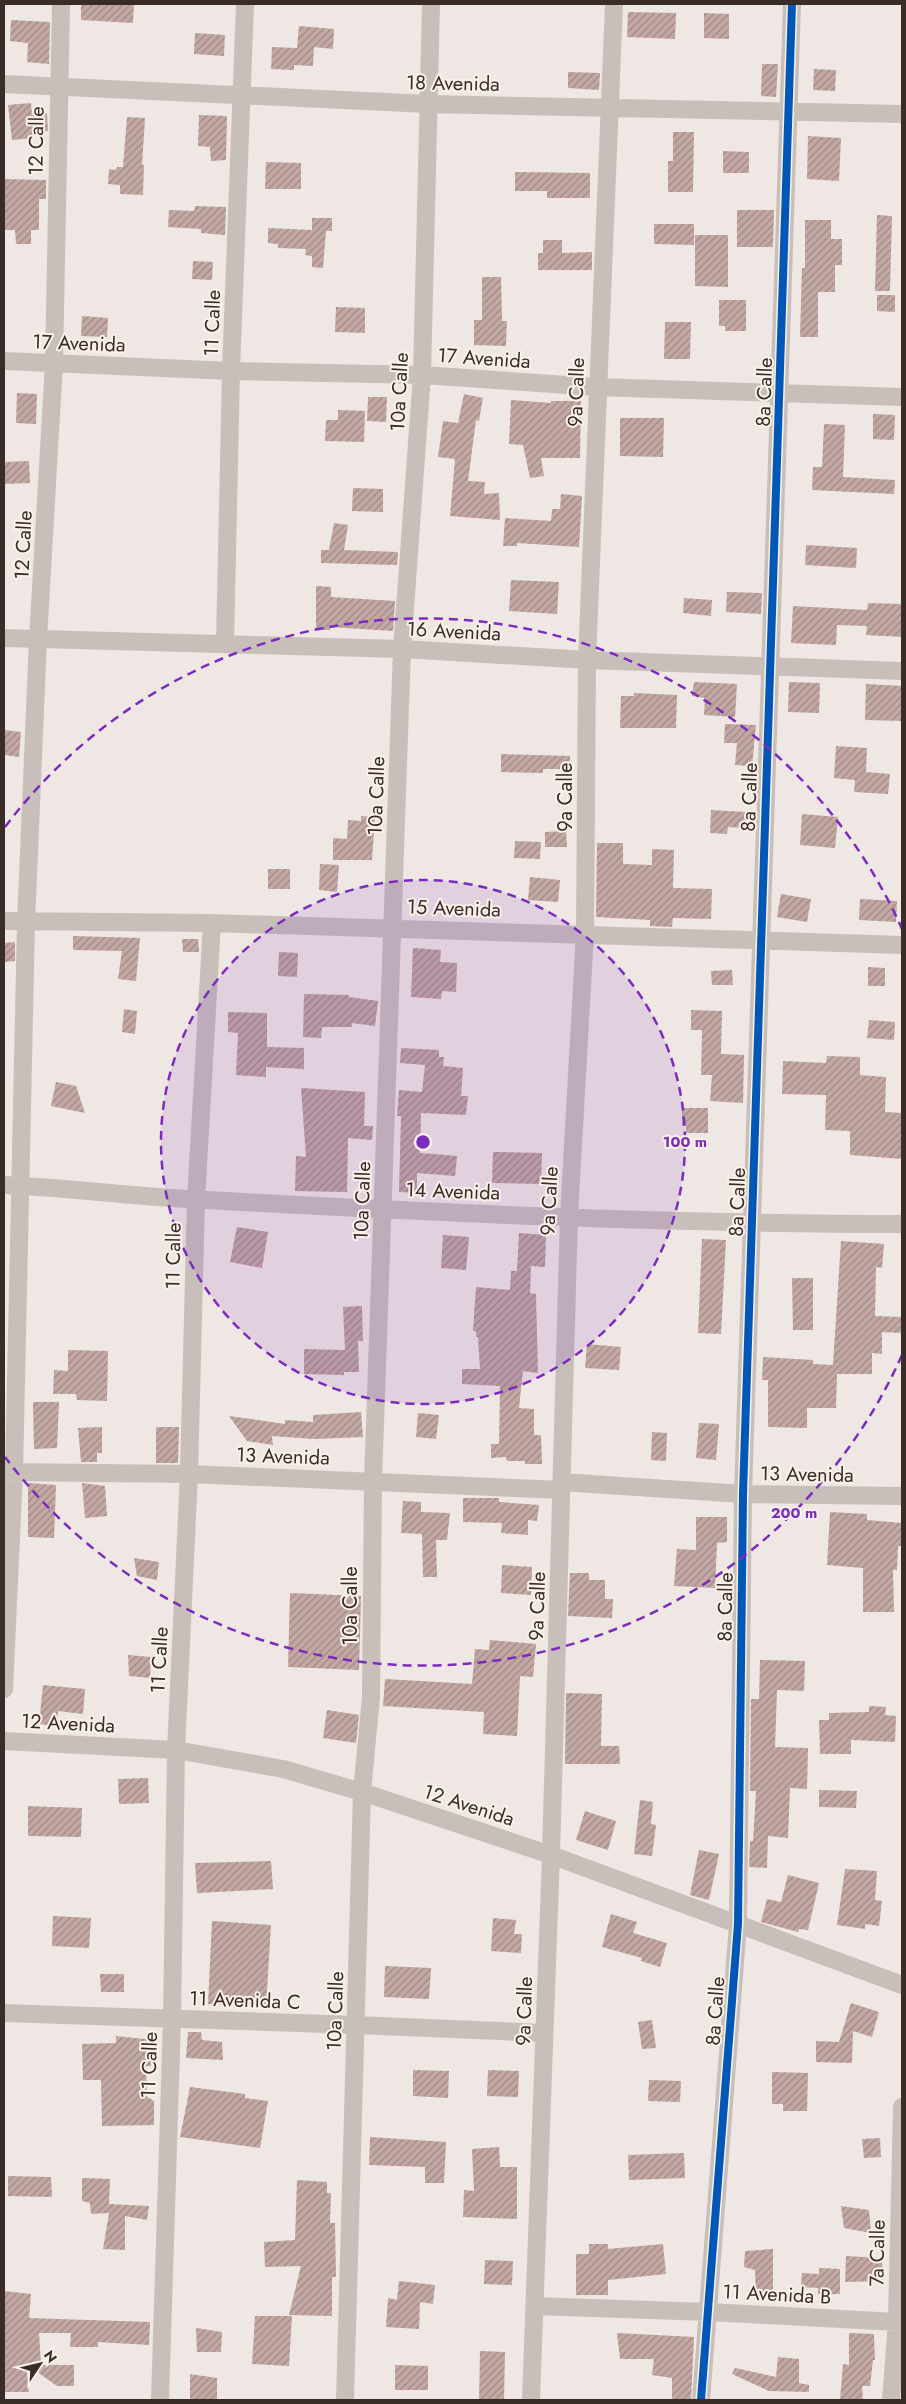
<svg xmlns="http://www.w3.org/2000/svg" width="906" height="2404" font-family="Jost,sans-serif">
<defs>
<pattern id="building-hatch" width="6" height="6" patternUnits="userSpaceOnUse" patternTransform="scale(1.25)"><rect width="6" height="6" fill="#c3a8a4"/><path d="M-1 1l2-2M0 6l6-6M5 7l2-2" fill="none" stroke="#9f8986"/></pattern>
</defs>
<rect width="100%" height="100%" fill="#efe7e3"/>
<path fill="url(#building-hatch)" d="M81,4H134L133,23L81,20Z
M628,12L676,13L675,39L627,37Z
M704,13L729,14V39L704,38Z
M11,20L50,22L49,64L27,62L28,43L10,41Z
M299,26L334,29L333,49L314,47L313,66L294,65V70L271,69L272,47L297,48Z
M195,33L225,35L224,56L194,54Z
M762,64H778L776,97L761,96Z
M814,69L836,70L835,91L813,90Z
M568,72L600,73L599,90L568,88Z
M31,103L32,115L47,113L48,131L34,132V138L12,140L8,105Z
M199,115L227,116L226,160L211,161L210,147L198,146Z
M127,117L145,118L142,165H144L143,195L120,194V185L108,184L109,169L116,170L117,167H123Z
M673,132H694L693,192H668V161H673Z
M808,136L841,138L839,181L807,179Z
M723,151L749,152V173H723Z
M266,162L301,163V189H265Z
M515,172L590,173V198H547V191H515Z
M4,179L46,180V199H39V230H31V244H16L15,230H4Z
M195,206L226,207L225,235L201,233V229L168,227L169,210L194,211Z
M737,210H774L773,247H737Z
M877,215L892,216L890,291H875Z
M312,218H332V231H326L323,268L312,267V256L305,255L306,249L278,248V244L268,243V228L312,230Z
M805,220H831V239H842V265H835V292H818V337H800L802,268H805Z
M654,224H694V245L654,244Z
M695,235H728V287L695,286Z
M543,240H562V253L592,252V270H538V253H543Z
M193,261L213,262L212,280L192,279Z
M482,277H501L502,321H507L506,346L474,345V320H482Z
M877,295H895V312L877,311Z
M719,300H746V331H725V326H719Z
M336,307L365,308V333L335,332Z
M82,316L108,318L107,337L81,336Z
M665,322H691L690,359H664Z
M17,393L37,394L36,424L16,423Z
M464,394L483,398L479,421L476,420L468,481L485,482L484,494L499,493L500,520L450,516L455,459L438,457L443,421L458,423Z
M368,397H387L386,422L367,421Z
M511,400L551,403V401H581L580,458H541L544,476L530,478L523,445L509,444Z
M338,410L365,411L364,442L325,441L326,420H338Z
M873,414L895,415L894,440L873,439Z
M620,418H664L663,457L620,456Z
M824,424L845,425L843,477L895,480L894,494L812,490L813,467H822Z
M29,461L30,483L4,484V462Z
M353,488L383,489V512L352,511Z
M561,494L582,496L579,547L517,543V546H503L505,518L551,521L552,509H560Z
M334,523L348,525L344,550L398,552L397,565L321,563V550H329Z
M806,545L857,548L856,568L805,565Z
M511,580L559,582L557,614L509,611Z
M316,586L331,587V597L395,601L393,631L330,627V630H316Z
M727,592L762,593L761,614L726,612Z
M684,598L712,600L711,616L683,613Z
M868,603L902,604V637L866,635L867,626L837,625L836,645L791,643L793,606L867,610Z
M694,682L737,684L735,717L704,715L705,698L692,696Z
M789,682L820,683L819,713L788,712Z
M866,684L902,686V721L865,720Z
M634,693L677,695L676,728H620L621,696H634Z
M725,724L756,725L752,766L735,765L737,743H724Z
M4,730L21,732L19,757L4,755Z
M836,746L867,748L866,772L890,774L888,794L854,792L855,780L834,778Z
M501,754L570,756V769H543V773L501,772Z
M711,810L746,812L745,828L728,827L727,834L710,833Z
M802,814L838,817L835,848L800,845Z
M361,816L375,817L372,860H333V838L347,839L348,820L361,821Z
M566,831L567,847H545V832Z
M515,841L541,842L540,859L514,858Z
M597,843H623V864L652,865V849L674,850L673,888L712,889L711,919L673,918L672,927L650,926V920L596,917Z
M320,864L339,865L337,892L319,890Z
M268,869H290V889H268Z
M530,877L560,880L558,902L528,900Z
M781,894L811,899L807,922L777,917Z
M860,899L897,901L896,922L859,920Z
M73,936L140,938L136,981L118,979L122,951L73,950Z
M182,939H198L199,952H183Z
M15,942V961L4,962V943Z
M413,948L441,950L440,962L457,963L456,992L442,991L441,999L411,997Z
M279,952L298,953L297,977L278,976Z
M868,967L885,968V986H868Z
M732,970L733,985H712L711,971Z
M304,994L349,995V997L378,1001L375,1026L352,1023V1027H322L321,1038L303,1037Z
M124,1009L137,1011L135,1034L122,1032Z
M691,1010L722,1011L721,1054L744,1055L743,1103L710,1101L712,1075H701L702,1030H691Z
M228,1012L267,1013V1047L304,1048V1069L266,1067V1077L236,1075L238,1033L228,1032Z
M869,1020L895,1022L894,1040L867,1038Z
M401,1048L439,1050V1057H444L443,1066L463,1068L461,1096H468L466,1115L421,1113L420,1153L457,1156L455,1176L417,1173V1193L399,1192L401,1116H397L399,1090L422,1092L425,1065L400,1063Z
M827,1056L860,1057V1075L886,1077L885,1112L902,1113V1159L850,1155V1131L825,1130L826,1095L782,1094L783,1061L826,1063Z
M56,1082L76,1086L85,1113L51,1106Z
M301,1088L365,1092L364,1126H373L372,1140L348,1138L347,1192L295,1191L296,1156L306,1157Z
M682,1108H708V1133H686V1126H682Z
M493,1152L542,1153L541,1184L492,1183Z
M237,1227L268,1232L262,1268L230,1262Z
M519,1233L546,1235L545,1267L531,1266L530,1293L536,1294L538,1373L523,1371L519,1408L534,1409V1435H541L542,1464H525V1461H507L506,1457L491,1458V1444H499L500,1386L462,1384V1369H480L478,1337H476V1331H473L476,1287L510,1290L511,1271H517Z
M443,1235L469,1237L466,1270L441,1268Z
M702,1239L726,1240L721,1334L698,1333Z
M841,1241L884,1244L882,1268L876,1267L875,1316L902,1317V1333L882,1332V1354L872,1353V1374H837L836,1408H807V1428L768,1427V1380H762L763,1357L813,1360V1364L833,1365Z
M792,1278H813V1330H793Z
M362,1306L363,1341H358L359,1372H344V1375L304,1374V1349L345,1350L343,1307Z
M587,1344L621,1347L619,1370L585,1368Z
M68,1350L108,1351L107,1401L77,1400L76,1394H53L54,1370L68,1371Z
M33,1402H59L57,1448L34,1449Z
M361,1412L363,1437L314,1439L272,1436L273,1445L247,1441L229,1416L285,1424V1420L313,1422V1415Z
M418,1413L439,1415L436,1439L416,1437Z
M699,1423L719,1424L716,1460L696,1458Z
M102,1427V1453H97V1462H81L78,1428Z
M156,1427H179L178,1463H156Z
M652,1432L667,1433L666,1461L651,1460Z
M28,1483L56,1485L54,1538L28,1537Z
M82,1483L105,1486L107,1516L85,1518Z
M463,1498H499V1502L539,1505L537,1521L528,1520V1535L501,1533L502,1523L463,1522Z
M403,1501L421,1502V1512L450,1513L447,1540H436L437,1577H423L422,1534L401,1533Z
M830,1512L867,1514V1520L902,1523V1546H898L897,1570H893L894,1612H863V1568L827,1565Z
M696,1517H727V1542L717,1543L715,1588L674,1586L677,1549L696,1550Z
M134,1558L159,1562L157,1580L137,1576Z
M502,1565L532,1567L531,1595L501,1593Z
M570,1573H589V1580H605V1599H613L612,1618L568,1616Z
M290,1593L361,1596L359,1670L288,1667Z
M490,1640L536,1644L533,1677L520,1676L517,1736L483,1734L484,1712L383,1706L385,1679L472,1684L475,1649L489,1650Z
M128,1655L151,1657L150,1678L129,1676Z
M760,1660L805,1661L804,1691L777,1690L775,1747L808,1748L807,1789L790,1788L788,1838L768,1836L767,1868L749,1867L750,1841H753L756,1791H750L751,1699H759Z
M43,1685L85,1689L83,1714L58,1711L57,1726L39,1724Z
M566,1693L602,1694L601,1746H619L620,1764H565Z
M869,1706L886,1707L885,1715L896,1716L895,1742L851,1740V1754H820L819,1720H829V1713L869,1712Z
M327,1710L359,1715L356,1743L323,1738Z
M148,1778L149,1803L119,1804L118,1779Z
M819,1790L857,1791L856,1808L819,1807Z
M640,1800L653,1802L651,1824L656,1825L652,1856L634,1854Z
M28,1806L82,1808L81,1837L28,1836Z
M585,1811L616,1821L608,1850L576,1840Z
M699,1850L719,1854L709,1900L690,1895Z
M271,1861L273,1889L197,1893L195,1863Z
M845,1869L877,1871L875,1900L882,1901L879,1926L865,1924V1929L837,1925Z
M788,1875L819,1883L808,1930L799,1929L798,1932L761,1922L767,1899L781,1902Z
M611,1914L637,1922L633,1933L667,1943L660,1967L641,1961L642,1958L602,1947Z
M53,1916L91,1918L89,1948L52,1946Z
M493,1918L516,1920L514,1934H522L521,1953L491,1951Z
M212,1921L271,1925L266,2007L208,2004Z
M385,1966L431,1968L429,1999L384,1997Z
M100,1974H124V1992H101Z
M851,2003L879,2012L872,2037L853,2031L852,2063L816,2062V2041L839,2042Z
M652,2020L656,2048L642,2049L638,2022Z
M188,2032H201L202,2040L222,2042L223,2060L186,2058Z
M116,2036L154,2040L151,2066H146L147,2097L154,2101V2125L102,2126L101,2080H83L82,2044L116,2043Z
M413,2070L449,2071L448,2098L413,2096Z
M488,2070L519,2071L518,2097L487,2096Z
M772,2072L808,2073L807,2111H783V2104H772Z
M649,2080L681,2081L680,2102L648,2101Z
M190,2087L245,2094V2098L268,2101L260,2148L180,2137Z
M370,2137L446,2142L444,2183H425V2167L369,2165Z
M880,2138L881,2157L864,2158L862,2139Z
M499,2147L500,2167H517V2219L463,2217L464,2190L474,2191L472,2149Z
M684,2153L685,2178L629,2180L628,2155Z
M8,2176L51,2177L52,2197L8,2196Z
M82,2178L110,2179L109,2204L149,2206L147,2220L125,2216V2250L103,2249L109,2213L91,2214L90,2203L82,2201Z
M297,2180L327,2182V2193H331L330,2223H335L336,2277H332V2316L289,2315L301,2266L265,2267L264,2242L295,2240Z
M841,2206L869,2210L871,2233L844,2228Z
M589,2244H608V2249L663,2244L666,2274L608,2280V2295H576V2254H589Z
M773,2249V2293L756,2296L755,2270L744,2267L745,2251Z
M846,2256L882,2258L883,2281L845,2282Z
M485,2260L513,2261L512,2285L484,2284Z
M819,2268L840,2269V2294H818V2288L801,2287L802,2273L819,2274Z
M399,2281L435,2285L433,2304L420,2302L419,2329L386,2327L388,2298L397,2300Z
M4,2291L31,2294L29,2318L150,2322L149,2345L98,2342V2347H70L71,2333H39L41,2365H74V2386H57L26,2364L29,2392H4Z
M255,2316H292L289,2366L252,2364Z
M196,2328L222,2332L221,2352H197Z
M617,2333L694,2337L691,2400H672V2378L652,2375L654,2359H620Z
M849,2333L874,2334L875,2360H873L870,2386H862L863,2400H840L843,2364L849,2365Z
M480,2351L505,2352L504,2400H479Z
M778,2357L799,2359V2383L809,2385V2392L769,2391L732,2374L735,2368L776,2377Z
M395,2365L428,2366V2390H395Z
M190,2374L217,2378V2400H190Z"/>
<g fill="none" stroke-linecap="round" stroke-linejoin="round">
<path stroke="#c8bfbb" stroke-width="18" d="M4,84L428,104L902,114
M4,361L231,371L422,375L597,387L902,397
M4,638L402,649L587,660L902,671
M225,644L231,371L245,4
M4,921L212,923L902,945
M4,1185C71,1188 139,1197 207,1200C438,1213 670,1224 902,1224
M4,1472L189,1474L561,1490
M561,1482L743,1494L902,1496
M4,1689L14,1473L26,923L38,639L54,363L61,4
M4,1741L176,1750L283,1769L362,1792L551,1855L902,1985
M4,2013L356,2025L544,2033
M534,2306L709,2312L897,2322
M160,2400L172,2020L176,1750L189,1474L196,1200L212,923
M345,2400L362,1792L371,1697L373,1481L402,649L422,375L431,4
M531,2400L551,1855L569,1216L585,933L587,660L614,4
M701,2400L738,1924L743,1494L792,4
M891,2400L897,2322L902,2107"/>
<g stroke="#fbf1ea" stroke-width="11">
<path id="cycleway" d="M701,2400L738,1924L743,1494L792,4"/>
</g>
<use href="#cycleway" stroke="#0057b8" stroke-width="8"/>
</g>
<circle cx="423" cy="1142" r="262" fill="#7b2cbf" fill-opacity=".12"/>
<g fill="none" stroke="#7b2cbf" stroke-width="2.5" stroke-dasharray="9 6">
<circle cx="423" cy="1142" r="262"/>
<path d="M902 1355A524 524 0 0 1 5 1457M5 827A524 524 0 0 1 902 929"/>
</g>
<g text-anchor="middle" stroke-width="4" stroke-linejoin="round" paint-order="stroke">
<g font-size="20" fill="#392c29" stroke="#fbf1ea">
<text transform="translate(453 83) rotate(1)" y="7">18 Avenida</text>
<text transform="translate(36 141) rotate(-89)" y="7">12 Calle</text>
<text transform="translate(212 323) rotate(-88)" y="7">11 Calle</text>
<text transform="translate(79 343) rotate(2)" y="7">17 Avenida</text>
<text transform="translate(484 358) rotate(4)" y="7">17 Avenida</text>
<text transform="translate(399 392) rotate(-87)" y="7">10a Calle</text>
<text transform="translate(576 392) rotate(-88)" y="7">9a Calle</text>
<text transform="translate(764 392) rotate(-88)" y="7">8a Calle</text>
<text transform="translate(23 545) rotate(-87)" y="7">12 Calle</text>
<text transform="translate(454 631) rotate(3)" y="7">16 Avenida</text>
<text transform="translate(376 796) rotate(-88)" y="7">10a Calle</text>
<text transform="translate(565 797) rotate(-90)" y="7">9a Calle</text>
<text transform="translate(749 797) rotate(-88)" y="7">8a Calle</text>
<text transform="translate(454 908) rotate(2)" y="7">15 Avenida</text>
<text transform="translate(453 1191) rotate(2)" y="7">14 Avenida</text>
<text transform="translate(362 1201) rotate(-88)" y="7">10a Calle</text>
<text transform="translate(549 1201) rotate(-87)" y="7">9a Calle</text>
<text transform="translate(737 1202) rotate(-88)" y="7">8a Calle</text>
<text transform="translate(173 1256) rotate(-89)" y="7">11 Calle</text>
<text transform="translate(283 1456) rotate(2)" y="7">13 Avenida</text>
<text transform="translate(807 1474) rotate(1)" y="7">13 Avenida</text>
<text transform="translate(350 1606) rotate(-90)" y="7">10a Calle</text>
<text transform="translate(537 1606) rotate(-88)" y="7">9a Calle</text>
<text transform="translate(725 1607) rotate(-89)" y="7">8a Calle</text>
<text transform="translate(159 1660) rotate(-87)" y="7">11 Calle</text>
<text transform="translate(68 1723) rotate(3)" y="7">12 Avenida</text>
<text transform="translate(469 1805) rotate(18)" y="7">12 Avenida</text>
<text transform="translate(245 2000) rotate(2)" y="7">11 Avenida C</text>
<text transform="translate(335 2011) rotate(-88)" y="7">10a Calle</text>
<text transform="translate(524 2011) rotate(-88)" y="7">9a Calle</text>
<text transform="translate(715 2011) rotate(-86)" y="7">8a Calle</text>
<text transform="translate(149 2065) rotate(-88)" y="7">11 Calle</text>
<text transform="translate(877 2253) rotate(-89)" y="7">7a Calle</text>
<text transform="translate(777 2294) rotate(3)" y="7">11 Avenida B</text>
</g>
</g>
<circle cx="423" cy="1142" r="8" fill="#7b2cbf" stroke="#fbf1ea" stroke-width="2.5"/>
<g font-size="15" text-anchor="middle" font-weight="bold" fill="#7b2cbf" stroke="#fbf1ea" stroke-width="4" stroke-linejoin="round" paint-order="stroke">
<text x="685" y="1147">100 m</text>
<text x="794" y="1518">200 m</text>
</g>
<rect width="906" height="2404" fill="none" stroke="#392c29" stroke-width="10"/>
<g transform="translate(40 2364) rotate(55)" stroke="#fbf1ea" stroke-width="4" paint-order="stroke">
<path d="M0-4L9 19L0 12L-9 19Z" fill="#392c29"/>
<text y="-8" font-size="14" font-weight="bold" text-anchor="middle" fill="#392c29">N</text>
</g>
</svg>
